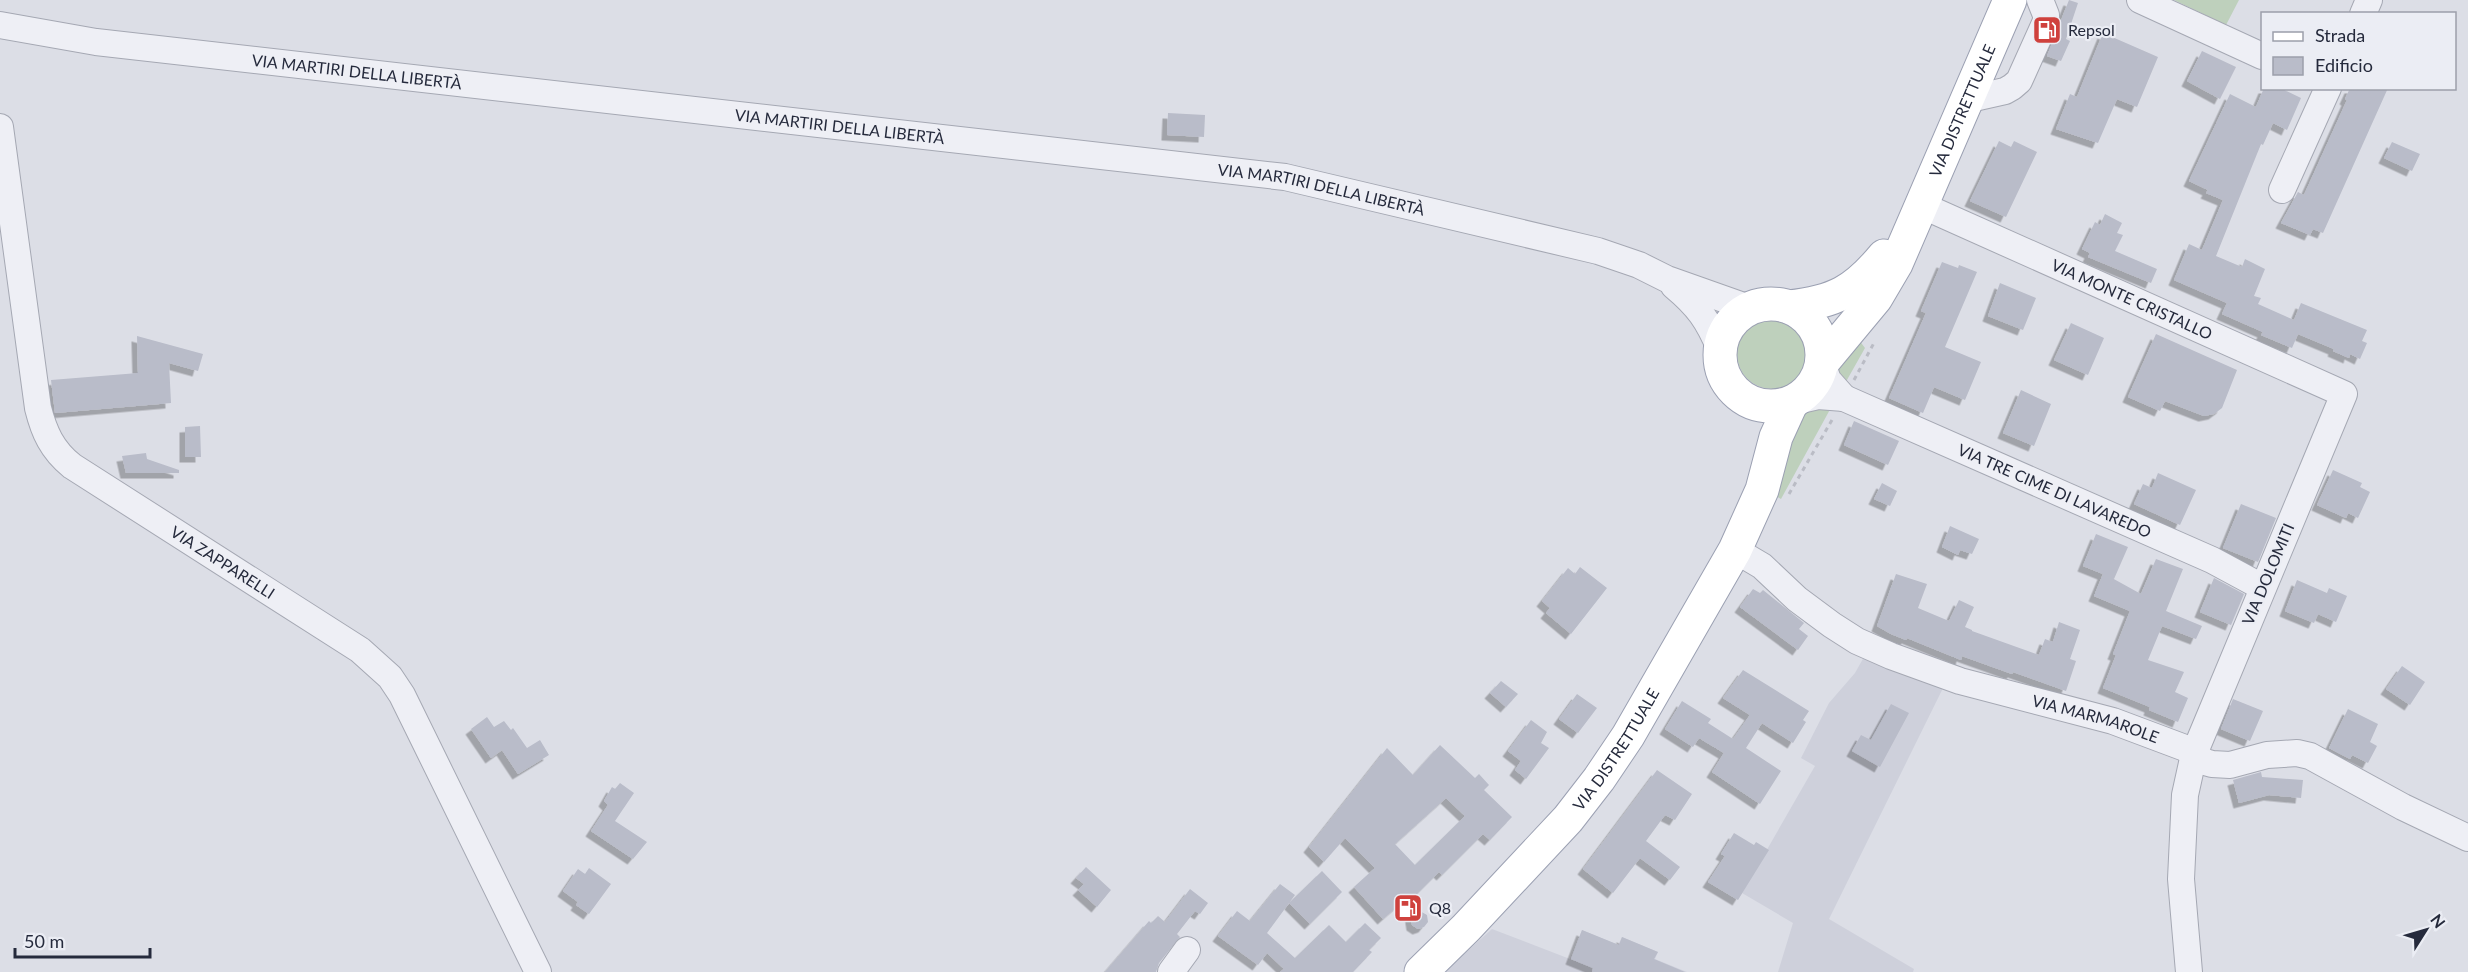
<svg xmlns="http://www.w3.org/2000/svg" width="2468" height="972" font-family="Lato,sans-serif">
<defs>
<filter id="shadow"><feDropShadow dx="-5.5" dy="5.5" stdDeviation="0" flood-color="#0004"/></filter>
</defs>
<rect width="100%" height="100%" fill="#dcdee6"/>
<path fill="#ced0db" d="M1864,657L1945,684L1829,919L1914,969L1913,972H1778L1793,923L1742,893L1815,766L1801,758L1829,703L1855,673Z
M1492,929L1570,959L1582,930L1618,945L1622,937L1658,952L1655,959L1687,972H1444Z"/>
<path fill="#bed0bc" d="M2174,0H2239L2226,25Z
M1737 354a35 35 0 1 1 70 0a35 35 0 1 1-70 0Z
M1856,336L1865,348L1843,387L1834,365Z
M1833,404L1781,499L1776,496L1786,451L1805,410Z"/>
<path fill="#b9bcc9" fill-rule="evenodd" filter="url(#shadow)" d="M2069,0L2078,3L2066,39L2070,41L2061,61L2047,56Z
M2103,33L2158,57L2137,107L2117,99L2098,143L2056,129L2070,94L2077,97Z
M2202,51L2236,67L2220,99L2187,81Z
M2264,88H2280L2301,98L2287,130L2273,123L2263,145L2261,144L2216,256L2242,267L2245,259L2265,269L2254,296L2261,298L2258,304L2294,320L2301,303L2367,330L2362,341L2367,343L2360,359L2350,354L2349,358L2333,351L2334,349L2298,334L2292,348L2261,335L2263,332L2222,314L2227,303L2174,280L2189,244L2202,250L2223,200L2206,193L2208,190L2189,181L2230,94L2256,107Z
M2350,88H2388L2323,233L2313,229L2310,235L2281,223L2298,192L2304,195L2347,100L2345,99Z
M1168,113L1205,115L1204,137L1167,135Z
M1999,141L2011,147L2014,141L2037,152L2006,217L1970,201Z
M2392,142L2420,154L2412,171L2384,158Z
M2105,214L2122,223L2117,233L2123,235L2115,251L2157,269L2151,283L2088,257L2090,253L2082,249L2095,222L2100,225Z
M1942,262L1958,268L1959,265L1977,272L1945,347L1981,362L1965,400L1934,387L1923,413L1889,398L1926,313L1921,311Z
M2000,283L2036,298L2023,330L1988,316Z
M2071,323L2104,338L2088,375L2054,360Z
M2156,334L2237,370L2222,408L2214,414L2204,416L2165,401L2160,411L2128,397Z
M137,336L203,354L198,371L169,363L171,403L55,413L51,380L138,373Z
M2021,390L2051,404L2034,446L2003,433Z
M1854,421L1899,441L1888,465L1844,445Z
M200,426L201,457H185V427Z
M146,453L147,459L179,470V473H126L122,456Z
M2333,470L2362,483L2360,487L2370,492L2358,518L2348,513L2346,518L2317,505Z
M2158,473L2196,490L2180,525L2134,504L2143,484L2152,488Z
M1882,483L1897,491L1890,506L1874,499Z
M2241,504L2276,518L2258,562L2223,548Z
M1950,526L1979,539L1972,554L1960,550L1958,555L1942,547Z
M2096,534L2128,547L2114,579L2112,578L2141,594L2156,559L2183,569L2166,611L2202,626L2196,639L2162,626L2148,660L2184,672L2175,692L2188,698L2178,722L2149,710L2150,707L2103,688L2116,655L2113,654L2130,611L2094,596L2103,574L2083,566Z
M1580,567L1607,588L1571,634L1546,613L1550,608L1542,601L1568,568L1575,574Z
M1896,574L1927,584L1918,608L1949,621L1959,600L1974,607L1965,627L1972,630V631L2039,655L2045,639L2053,642L2059,622L2080,630L2070,659L2076,661L2066,691L2013,672L2012,674L1962,656L1961,660L1907,638L1906,640L1891,634L1877,626Z
M2214,578L2244,594L2231,625L2200,612Z
M2297,580L2327,593L2329,588L2347,596L2336,622L2318,614L2314,623L2285,611Z
M1753,589L1760,593L1763,590L1804,623L1799,629L1808,636L1798,650L1740,607Z
M2402,666L2425,682L2410,705L2386,689Z
M1743,670L1809,711L1803,720L1806,722L1793,743L1762,723L1746,748L1781,771L1760,804L1712,772L1724,753L1699,738L1693,747L1665,729L1682,701L1711,719L1708,723L1733,739L1750,715L1723,698Z
M1501,681L1518,694L1506,707L1490,693Z
M1577,694L1597,708L1578,733L1559,719Z
M2233,699L2263,711L2250,741L2221,729Z
M1891,704L1909,713L1880,767L1852,751L1861,735L1871,740Z
M2348,709L2378,724L2370,742L2377,746L2368,763L2352,755L2350,759L2329,748Z
M487,717L494,727L504,721L511,730L513,728L527,748L540,740L549,755L518,774L502,750L491,758L471,729Z
M1531,720L1547,732L1541,743L1549,748L1526,779L1515,770L1521,761L1508,751Z
M1440,745L1475,778L1479,774L1489,785L1484,790L1512,817L1490,840L1483,834L1442,875L1439,872L1408,903V897L1383,919L1354,887L1375,868L1345,838L1324,862L1309,847L1387,748L1413,775ZM1446,798L1465,816L1415,865L1395,844Z
M1657,770L1692,794L1675,820L1665,815L1646,841L1680,867L1670,880L1640,858L1613,893L1583,869Z
M2261,772L2262,777L2303,780L2301,798L2269,795L2239,803L2233,780Z
M620,783L634,793L615,821L647,842L633,859L591,831L608,805L604,801L612,787L615,789Z
M1734,833L1754,845L1756,842L1769,850L1738,900L1708,882L1725,856L1721,854Z
M1086,867L1111,890L1097,907L1078,890L1084,884L1076,878Z
M589,868L611,884L589,914L576,905L578,902L563,891L578,869L585,874Z
M1322,871L1342,892L1310,924L1289,903Z
M1280,884L1295,895L1267,933L1295,958L1329,925L1346,942L1365,923L1381,938L1369,950L1372,952L1353,972H1280L1284,969L1267,953L1258,965L1218,936L1237,911L1250,921Z
M1190,889L1208,903L1200,914L1195,911L1177,934L1180,937L1159,963L1156,972H1105L1149,921L1151,923L1158,916L1165,922Z
M1409,905L1427,915L1428,922L1424,927L1418,929L1412,925Z
M1582,930L1619,945L1622,937L1658,952L1654,959L1685,972H1592L1593,968L1571,959Z"/>
<g fill="none" stroke-linecap="round" stroke-linejoin="round">
<g stroke="#a5a8b3" stroke-width="28">
<g id="minor">
<path d="M2140,0L2262,56"/>
<path d="M2363,14L2369,0"/>
<path id="s1" d="M0,25L96,42L1285,177L1598,251L1639,265L1667,279L1749,308"/>
<path d="M1965,100L2005,91L2012,87L2019,81L2046,21V15L2040,0"/>
<path id="s2" d="M0,127L38,408C44,432 52,450 72,466L360,650L390,677L402,695L538,972"/>
<path d="M2282,190L2328,88"/>
<path id="s3" d="M1921,205L2344,394L2194,754L2185,795L2181,879L2189,972"/>
<path d="M1674,286C1698,306 1708,320 1720,349"/>
<path id="s4" d="M1844,398L2212,560L2262,587"/>
<path d="M1792,402L1818,396L1844,398L1828,380L1822,363"/>
<path id="s5" d="M1735,550L1762,566L1797,599L1832,625L1857,641L1891,656L1960,681L2113,721L2185,748L2205,762L2212,764L2230,765L2267,755L2297,753L2310,756L2403,807L2468,838"/>
<path d="M1171,972L1187,950"/>
</g>
</g>
<g stroke="#9ba0b2" stroke-width="35">
<g id="major">
<circle cx="1771" cy="355" r="51"/>
<path d="M1789,307C1835,302 1855,291 1884,256"/>
<path id="s6" d="M1822,363L1876,298L1896,264L2010,0"/>
<path id="s7" d="M1421,972L1466,928L1568,819L1599,779L1628,736L1735,550L1762,490L1776,437L1792,402"/>
</g>
</g>
<path stroke="#babcc5" stroke-width="3" stroke-dasharray="4.5 4.5" stroke-linecap="butt" d="M1854,380L1875,341
M1789,494L1832,420"/>
<use href="#minor" stroke="#eeeff5" stroke-width="26"/>
<use href="#major" stroke="#fff" stroke-width="33"/>
</g>
<defs>
<g id="fuel-square" transform="scale(1.5)"><rect x="-9" y="-9" width="18" height="18" rx="4" fill="#cf413d" stroke="#ebedf4"/><path d="M-5.5-6h7V0h2V4h1.3V-2.5L3-4.5l.8-.8L6-3V5H2.5V1h-1V6h-7ZM-4.2-4.7v3.2H.2V-4.7Z" fill="#fff"/></g>
</defs>
<g fill-rule="evenodd">
<use href="#fuel-square" x="2047" y="30"/>
<use href="#fuel-square" x="1408" y="908"/>
</g>
<g text-anchor="middle" stroke-width="4.5" stroke-linejoin="round" paint-order="stroke">
<g font-size="16" fill="#252a3c" stroke="#ebedf4" text-anchor="start">
<text x="2068" y="36">Repsol</text>
<text x="1429" y="914">Q8</text>
</g>
<g font-size="16" fill="#252a3c" stroke="#ebedf4">
<text dy="6" stroke="none"><textPath href="#s1" startOffset="360">VIA MARTIRI DELLA LIBERTÀ</textPath></text>
<text dy="6" stroke="none"><textPath href="#s6" startOffset="291">VIA DISTRETTUALE</textPath></text>
<text dy="6" stroke="none"><textPath href="#s1" startOffset="846">VIA MARTIRI DELLA LIBERTÀ</textPath></text>
<text dy="6" stroke="none"><textPath href="#s1" startOffset="1332">VIA MARTIRI DELLA LIBERTÀ</textPath></text>
<text dy="6" stroke="none"><textPath href="#s3" startOffset="231">VIA MONTE CRISTALLO</textPath></text>
<text dy="6" stroke="none"><textPath href="#s4" startOffset="230">VIA TRE CIME DI LAVAREDO</textPath></text>
<text dy="6" stroke="none"><textPath href="#s2" startOffset="531">VIA ZAPPARELLI</textPath></text>
<text transform="translate(2268 574) rotate(-67)" y="6">VIA DOLOMITI</text>
<text dy="6" stroke="none"><textPath href="#s5" startOffset="404">VIA MARMAROLE</textPath></text>
<text dy="6" stroke="none"><textPath href="#s7" startOffset="297">VIA DISTRETTUALE</textPath></text>
</g>
</g>
<rect x="2261" y="12" width="195" height="78" fill="#ebedf4" stroke="#9c9faa" stroke-width="1.5"/>
<rect x="2273" y="32" width="30" height="9" fill="#ffffff" stroke="#9c9faa" stroke-width="1.5"/>
<text x="2315" y="42" font-size="18" fill="#252a3c">Strada</text>
<rect x="2273" y="57" width="30" height="18" fill="#b9bcc9" stroke="#9c9faa" stroke-width="1.5"/>
<text x="2315" y="72" font-size="18" fill="#252a3c">Edificio</text>
<g transform="translate(2426 930) rotate(53)" stroke="#ebedf4" stroke-width="4.5" paint-order="stroke">
<path d="M0-4.5L10 22L0 15L-10 22Z" fill="#252a3c"/>
<text y="-9" font-size="16" font-weight="bold" text-anchor="middle" fill="#252a3c">N</text>
</g>
<path d="M15 948v9h135v-9" fill="none" stroke="#252a3c" stroke-width="3"/>
<text x="24" y="948" font-size="18" fill="#252a3c" stroke="#ebedf4" stroke-width="4.5" paint-order="stroke">50 m</text>
</svg>
